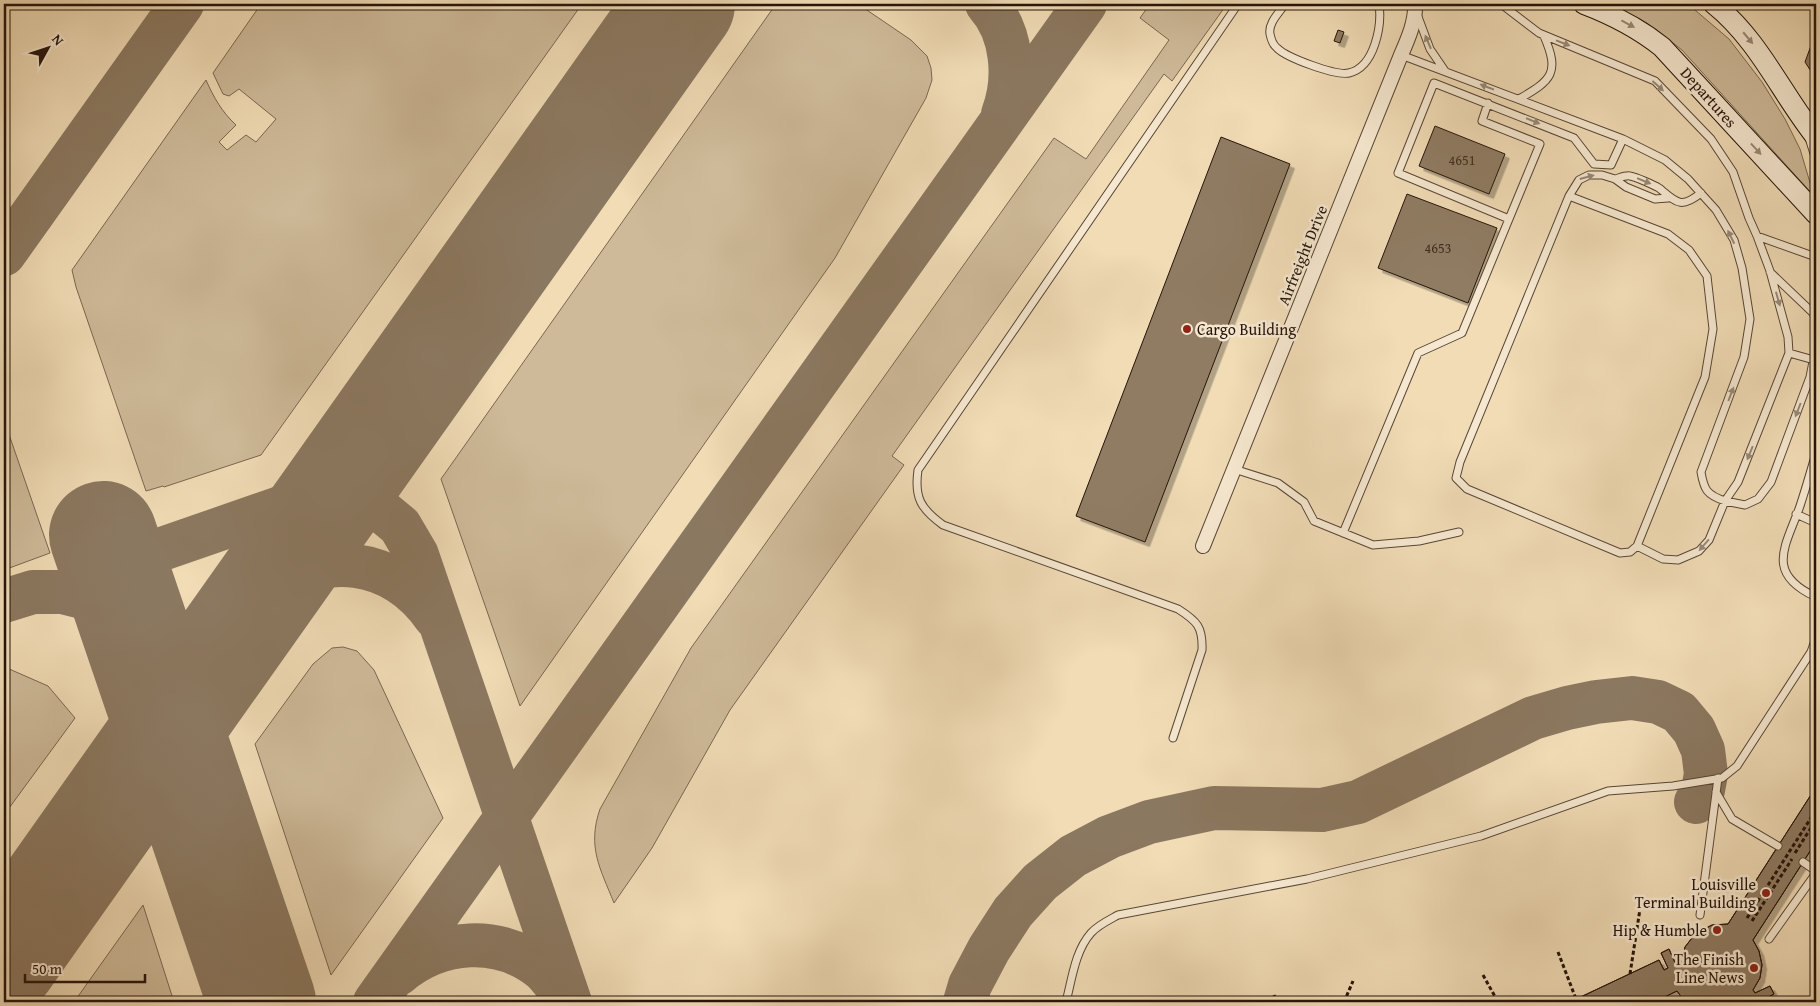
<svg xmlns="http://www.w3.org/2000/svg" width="1820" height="1006" font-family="'Gentium Book Plus',serif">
<defs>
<filter id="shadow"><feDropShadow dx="4.5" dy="4.5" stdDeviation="0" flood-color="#0004"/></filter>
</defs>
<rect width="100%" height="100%" fill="#f1dcb6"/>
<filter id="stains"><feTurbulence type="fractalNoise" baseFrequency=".004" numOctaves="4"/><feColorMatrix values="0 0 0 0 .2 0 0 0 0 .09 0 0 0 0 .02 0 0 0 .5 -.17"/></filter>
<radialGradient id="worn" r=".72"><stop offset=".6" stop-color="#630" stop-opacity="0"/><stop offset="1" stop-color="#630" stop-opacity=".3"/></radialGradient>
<path fill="#ceba99" stroke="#7a6752" d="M261,4H582L261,455L164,487L163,486L146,491L76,287L72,270L206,80C214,98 222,112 236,125L219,142L227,150L246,135L256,142L276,119L239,89L229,96L223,94L213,73Z
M776,4H858L911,40L927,56L931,68L932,80L926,98L835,258L520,706L441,479Z
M1150,4H1193L1194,8L1197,4H1227L1172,81L1164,74L892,456L904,465L730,710L652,848L614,903C600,868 587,847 600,809L691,648L1054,138L1086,159L1169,40L1140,18Z
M1610,4H1688L1729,39L1762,82L1785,119L1800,149L1814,196L1682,50L1647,23Z
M4,420L50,553L4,570Z
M343,647L357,651L374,670L443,818L331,975L255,744L313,664L332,648Z
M7,668L48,686L75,718L4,815V669Z
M143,905L174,1002H74Z"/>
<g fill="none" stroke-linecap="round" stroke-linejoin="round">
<path stroke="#8b7860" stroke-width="44" d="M987,4C1013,33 1016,79 1003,114
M638,64L682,4
M4,254L182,4
M113,566L306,499L334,494L356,498L377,507L400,526L417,555L570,1002
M4,601L33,592H62L86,598L110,613L128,632L139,659L185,793
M194,696C210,673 227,650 243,627C250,617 257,605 266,596C320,547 395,558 435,617
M398,974C440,939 499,934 543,970C551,978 558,988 565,997
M375,1002L1085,4
M965,1002L970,985L989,949L1013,912L1040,882L1073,856L1109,837L1149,822L1214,808L1322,810L1358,802L1533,718L1567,708L1596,702L1632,698L1658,702L1679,712L1694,730L1703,750L1706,774L1703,790L1696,802"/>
<path stroke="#8b7860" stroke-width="108" d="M103,535L262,1002
M4,960L681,4"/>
</g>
<path fill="#8f7c63" stroke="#25140a" filter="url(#shadow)" d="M1338,30L1344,32L1340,43L1334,41Z
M1816,32V79L1805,62Z
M1435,126L1505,154L1489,194L1419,166Z
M1221,137L1290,164L1145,542L1076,516Z
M1407,194L1497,228L1468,303L1378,268Z
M1816,787V842L1753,940L1759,951L1762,965L1760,978L1753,990L1755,993L1770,986L1774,994L1759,1002H1685L1677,991L1654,1002H1570L1659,960L1664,970L1668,968L1661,953L1669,949L1676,965L1682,962L1685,947L1695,934L1712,925L1728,924Z
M1816,787V842L1753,940L1759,951L1762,965L1760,978L1753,990L1755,993L1770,986L1774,994L1759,1002H1685L1677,991L1654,1002H1570L1659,960L1664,970L1668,968L1661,953L1669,949L1676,965L1682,962L1685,947L1695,934L1712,925L1728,924Z"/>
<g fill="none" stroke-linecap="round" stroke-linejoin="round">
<g stroke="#584635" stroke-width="9">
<path id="service" d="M1285,4C1279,13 1268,23 1270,34C1271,39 1273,45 1277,48C1287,58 1336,76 1349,73C1375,67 1382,25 1379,4
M1501,4L1539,33L1655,81L1711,139L1733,172L1749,218L1757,236L1770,271L1788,337L1789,353L1738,482L1725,501C1707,495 1704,490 1701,472L1744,357L1750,319L1742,268L1734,240L1716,210L1688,179L1665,160L1623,139
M1417,14L1430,49L1445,71
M1401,55L1623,139L1611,165L1594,164L1574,138L1434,83L1398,173L1509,219L1540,144L1482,121L1488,103
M1519,99C1552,80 1560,73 1544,36
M1809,138L1816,160
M1615,179C1619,178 1626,175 1630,176C1636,177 1654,185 1659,188C1677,203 1681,209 1701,193
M1569,196L1668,234L1689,250L1707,276L1713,329L1705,377L1637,546L1630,552L1620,553L1467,489L1456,478L1460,462Z
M1569,196L1579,180L1589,175H1602L1615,179L1626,187L1655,199L1668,198
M1757,236L1813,256
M1770,272L1813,313L1816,319
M1789,353L1814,360
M1816,453C1811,470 1806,488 1800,506C1786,546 1764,573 1816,597
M1234,469L1278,483L1304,502L1314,521L1373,545L1419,541L1459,532
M1796,514L1816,523
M1343,533L1418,353L1462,333L1509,219
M1637,546L1663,559L1678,560L1699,551L1709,540L1725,501L1745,505L1758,499L1771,482L1810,377L1816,346
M1173,738L1202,650C1203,627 1197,621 1178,609L943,525C921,509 914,498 918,470L1238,4
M1716,792L1732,819L1778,846
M1803,862L1816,871
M1700,915L1718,778
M1769,939L1816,873
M1066,1002C1072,979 1075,951 1091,933C1098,925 1109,920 1118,915L1307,879L1481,836L1608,791L1673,786L1722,778L1737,766L1811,652L1816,638"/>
</g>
<g stroke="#584635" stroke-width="16">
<path id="minor" d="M1203,546L1401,55C1408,39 1416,21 1415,4"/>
</g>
<g stroke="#25140a" stroke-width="22">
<path id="secondary" d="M1584,4C1613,15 1637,27 1662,47L1816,214
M1714,4C1759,40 1781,93 1816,137"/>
</g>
<path stroke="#25140a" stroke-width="3" stroke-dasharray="4 2.5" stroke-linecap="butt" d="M1795,853L1816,820
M1747,918L1816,810
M1752,921L1792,859
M1558,952L1576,999
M1630,974L1640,909
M1483,975L1498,1002
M1274,995L1276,1002
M1204,999L1206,1002
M1344,1002L1353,981
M1809,1002L1816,994"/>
<use href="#service" stroke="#f6e8d0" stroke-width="7"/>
<use href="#minor" stroke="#f6e8d0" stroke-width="14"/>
<use href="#secondary" stroke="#f6e8d0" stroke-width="20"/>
</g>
<defs><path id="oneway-solid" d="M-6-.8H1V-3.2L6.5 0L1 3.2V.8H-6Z" transform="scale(1.25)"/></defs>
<g fill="#988977">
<use href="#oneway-solid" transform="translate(1628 24) rotate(28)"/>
<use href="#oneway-solid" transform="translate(1748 38) rotate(50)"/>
<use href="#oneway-solid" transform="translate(1428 42) rotate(-113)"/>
<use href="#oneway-solid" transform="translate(1563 43) rotate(21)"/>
<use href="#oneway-solid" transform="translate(1658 86) rotate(42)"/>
<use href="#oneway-solid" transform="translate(1487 87) rotate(-159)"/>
<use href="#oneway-solid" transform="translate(1533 121) rotate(22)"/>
<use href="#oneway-solid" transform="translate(1756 149) rotate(47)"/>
<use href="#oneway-solid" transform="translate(1587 177) rotate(-15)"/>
<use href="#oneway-solid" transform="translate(1644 181) rotate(22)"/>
<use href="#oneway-solid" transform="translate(1731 237) rotate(-116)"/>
<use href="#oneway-solid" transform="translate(1778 299) rotate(74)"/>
<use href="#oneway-solid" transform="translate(1731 394) rotate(-69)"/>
<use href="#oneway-solid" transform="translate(1798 410) rotate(111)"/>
<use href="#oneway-solid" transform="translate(1750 453) rotate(112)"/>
<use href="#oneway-solid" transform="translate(1704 545) rotate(131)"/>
</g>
<g fill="#8f2418" stroke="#f6e8d0" stroke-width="2">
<circle cx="1187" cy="329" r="5"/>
<circle cx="1766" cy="893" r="5"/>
<circle cx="1717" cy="930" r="5"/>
<circle cx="1754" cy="968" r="5"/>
</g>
<g text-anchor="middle" stroke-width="5" stroke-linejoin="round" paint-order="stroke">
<g font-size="14" fill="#402e20">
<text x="1462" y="165">4651</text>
<text x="1438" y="253">4653</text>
</g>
<g font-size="16" fill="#25140a" stroke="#f6e8d0">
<text transform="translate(1709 97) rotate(48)" y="6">Departures</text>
<text transform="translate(1302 255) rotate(-68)" y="6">Airfreight Drive</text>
</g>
<g font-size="16" fill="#25140a" stroke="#f6e8d0" text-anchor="end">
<text x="1197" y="335" text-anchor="start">Cargo Building</text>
<text x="1756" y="890">Louisville<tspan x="1756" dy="18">Terminal Building</tspan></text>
<text x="1707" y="936">Hip &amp; Humble</text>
<text x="1744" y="965">The Finish<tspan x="1744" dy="18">Line News</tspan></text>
</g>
</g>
<rect width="1820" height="1006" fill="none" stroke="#f1dcb6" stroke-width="20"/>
<rect x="5" y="5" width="1810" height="996" fill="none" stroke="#25140a" stroke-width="2.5"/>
<rect x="10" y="10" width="1800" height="986" fill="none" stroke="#25140a"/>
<g transform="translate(48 48) rotate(50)" stroke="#f6e8d0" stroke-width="4" paint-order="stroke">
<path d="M0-4L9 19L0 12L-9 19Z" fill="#25140a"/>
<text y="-8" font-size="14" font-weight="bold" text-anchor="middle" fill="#25140a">N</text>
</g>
<path d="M25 974v8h120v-8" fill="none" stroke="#25140a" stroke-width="2.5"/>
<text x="32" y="974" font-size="15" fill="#25140a" stroke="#f6e8d0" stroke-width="4" paint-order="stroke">50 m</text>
<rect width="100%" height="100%" filter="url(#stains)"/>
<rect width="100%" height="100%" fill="url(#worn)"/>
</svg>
